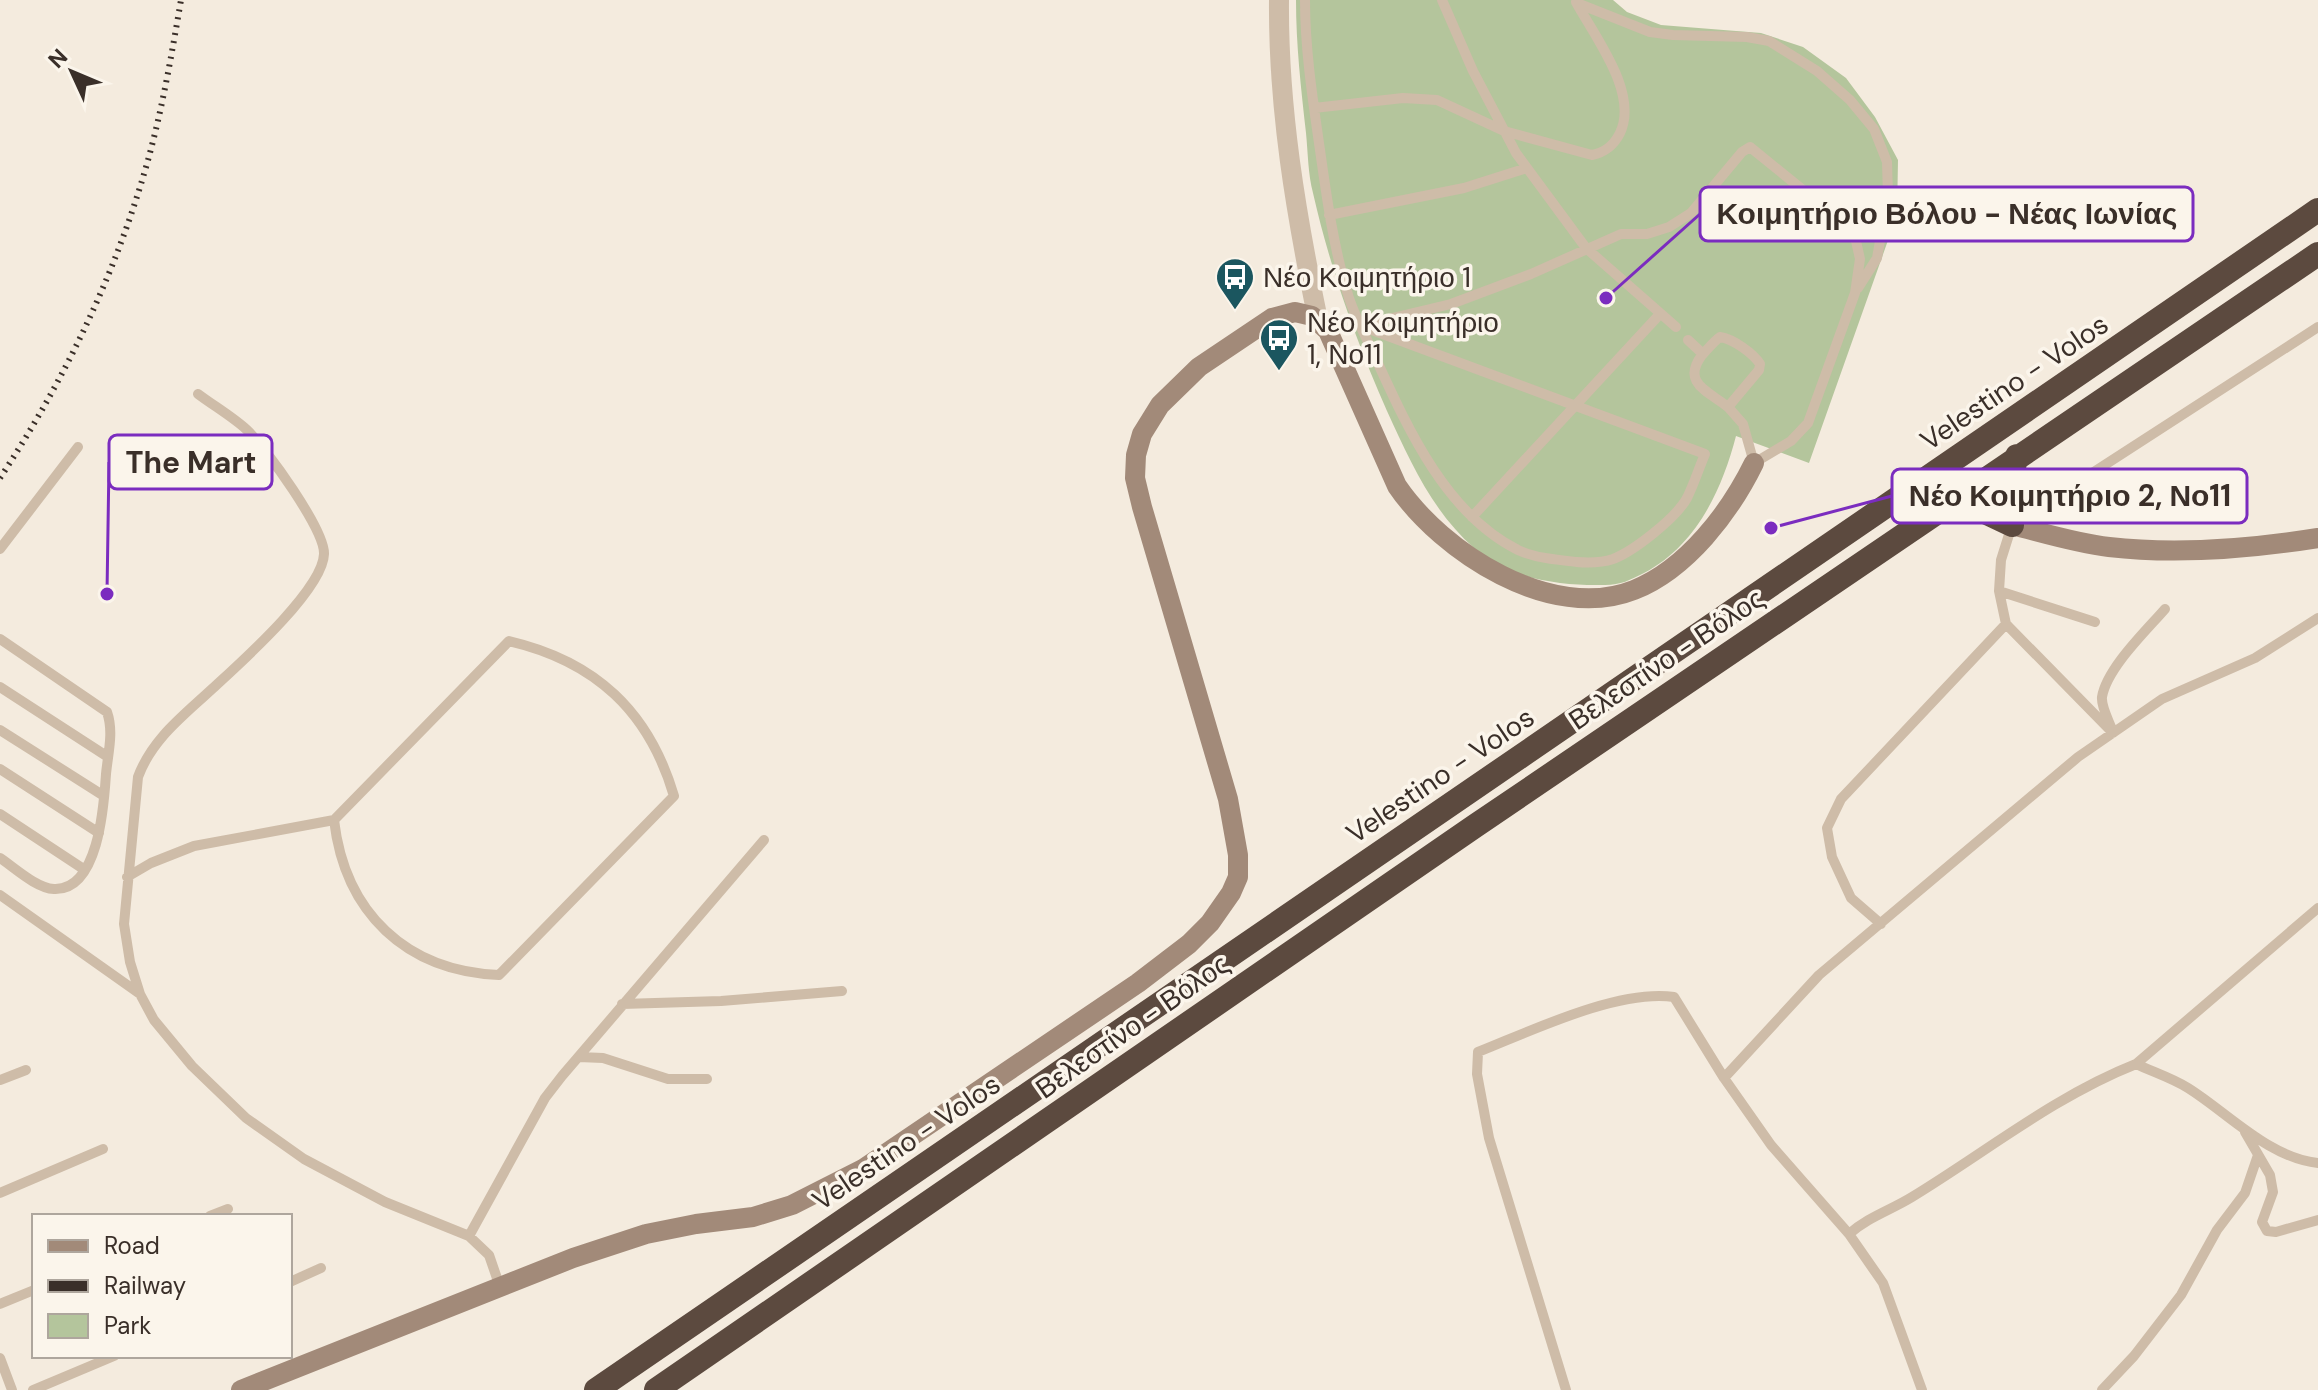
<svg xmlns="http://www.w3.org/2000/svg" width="2318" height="1390" font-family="'DM Sans',sans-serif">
<rect width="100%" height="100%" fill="#f4ebde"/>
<path fill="#b4c59c" d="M1296,0H1613L1627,12L1661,25L1761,33L1803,47L1846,78L1875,117L1898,160L1897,215L1809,463L1736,436C1722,490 1696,546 1644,573C1630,580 1621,585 1605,585C1568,586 1527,581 1493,563C1486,560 1480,553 1474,548C1432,511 1410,461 1387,411C1356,341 1330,268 1313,193C1308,174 1308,153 1306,133C1301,88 1296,45 1296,0Z"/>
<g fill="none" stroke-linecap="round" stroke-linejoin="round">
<path stroke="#cebca8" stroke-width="10" d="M1305,0C1305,50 1313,101 1320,150C1327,200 1334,250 1349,298C1356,319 1367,339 1376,359C1408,429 1446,514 1518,550C1535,558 1558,560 1577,562C1589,563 1601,563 1613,559C1634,551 1676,518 1687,498C1694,484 1699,468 1705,454L1361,326
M1442,0L1473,71L1516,153L1586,248L1676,327
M1577,3L1650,32L1673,35L1747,37L1769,41L1817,71L1850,100L1874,129L1887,162L1888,196L1877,258L1858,288
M1314,108L1403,98L1437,100L1504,131L1592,155C1606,152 1614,145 1620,133C1639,93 1595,37 1576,2
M1329,215L1464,188L1527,168
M1363,325L1451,304L1531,274L1621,234H1647L1669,227L1691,213L1742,152L1750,147L1835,216L1856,241L1860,259L1855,293L1808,423L1791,441L1754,463L1743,424L1728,407
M1720,337C1733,339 1753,353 1760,364L1759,370L1728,407C1708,391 1681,383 1702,355C1708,349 1713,342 1720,337Z
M1688,340L1703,354
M198,394C214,406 233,417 247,430C266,448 325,530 324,554C323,590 238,665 212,689C183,716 152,739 138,777L124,924L130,962L140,994L154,1020L192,1066L246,1118L304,1159L385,1202L469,1236L489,1255L500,1287
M1472,517L1660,314
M0,549L78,447
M1999,591L2095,622
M0,639L107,712C114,732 108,753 106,774C104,804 99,891 54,889C36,888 15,868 0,858
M0,687L108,757
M2111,727C2108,719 2101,706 2102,697C2107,668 2146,631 2165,609
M0,730L104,796
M2113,733L2006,624L1999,591L2001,560L2012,525L2318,327
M0,769L99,833
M0,814L85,870
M127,877L151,863L194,846L334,820L509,641C595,661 649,711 674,796L499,975C406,971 345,913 334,820
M0,895L140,994
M1881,924L1851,898L1832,857L1827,828L1841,799L2006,624
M622,1004L721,1001L842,991
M579,1057L603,1058L668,1079H707
M2136,1064L2318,908
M1724,1078L1819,975L2078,757L2162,699L2255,658L2318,618
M0,1080L26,1070
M2245,1132L2270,1175L2273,1192L2262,1222L2267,1231L2276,1232L2318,1220
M0,1193L103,1149
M210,1216L228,1209
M1849,1234C1868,1217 1891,1210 1912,1197C1986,1152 2055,1096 2136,1064C2153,1072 2172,1078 2188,1088C2228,1113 2269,1158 2318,1163
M469,1236L545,1098L562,1076L764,840
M290,1282L321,1268
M0,1304L34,1290
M0,1358L12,1390
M33,1390L114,1356
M1566,1390L1489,1138L1477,1074L1478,1052C1531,1031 1618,989 1674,997L1724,1078L1771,1145L1849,1234L1883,1283L1922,1390
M2102,1390L2134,1356L2181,1295L2217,1230L2245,1193L2258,1155"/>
<path stroke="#cebca8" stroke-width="20" d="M1279,0C1278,108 1296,214 1318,320"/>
<path stroke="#a28a79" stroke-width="20" d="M2012,525C2044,533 2076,543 2109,547C2178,555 2249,549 2318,538
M241,1390L573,1258L646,1234L696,1224L753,1217L792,1205L863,1169L1138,983L1189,944L1210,923L1231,893L1238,877V855L1228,799L1142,507L1135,478L1136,455L1142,434L1160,405L1199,367L1272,318L1295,312L1312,316L1328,331L1397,486C1442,552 1551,623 1634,590C1687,569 1730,512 1754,463"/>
<path stroke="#5c4a3f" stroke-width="24" d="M1955,498L2012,525
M2012,525L2008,488L2017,456
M596,1390L2318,210
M656,1390L1475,826L2318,254"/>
<path stroke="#3a2f29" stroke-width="6" stroke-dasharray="2 6" stroke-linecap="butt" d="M0,478C62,384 112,282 144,174C161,117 171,58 181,0"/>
</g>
<defs>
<g id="bus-pin" transform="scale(2)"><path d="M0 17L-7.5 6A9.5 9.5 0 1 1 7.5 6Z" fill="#1b565f" stroke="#fbf5eb"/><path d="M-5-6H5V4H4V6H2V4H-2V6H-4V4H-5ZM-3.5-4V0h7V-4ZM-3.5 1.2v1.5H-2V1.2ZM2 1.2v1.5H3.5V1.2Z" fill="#fff"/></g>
</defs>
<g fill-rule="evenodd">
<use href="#bus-pin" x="1235" y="277"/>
<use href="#bus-pin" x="1279" y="338"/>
</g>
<g text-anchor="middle" stroke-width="7" stroke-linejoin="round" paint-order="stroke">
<g font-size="28" fill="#3a2f29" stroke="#fbf5eb" text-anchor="start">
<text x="1263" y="287">Νέο Κοιμητήριο 1</text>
<text x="1307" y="332">Νέο Κοιμητήριο<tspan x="1307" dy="32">1, Νο11</tspan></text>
</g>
<g font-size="28" fill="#3a2f29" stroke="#fbf5eb">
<text transform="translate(2014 382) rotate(-34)" y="10">Velestino - Volos</text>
<text transform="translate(1666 659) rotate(-34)" y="10">Βελεστίνο - Βόλος</text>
<text transform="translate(1440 775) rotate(-34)" y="10">Velestino - Volos</text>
<text transform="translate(1132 1026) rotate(-35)" y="10">Βελεστίνο - Βόλος</text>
<text transform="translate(906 1142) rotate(-34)" y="10">Velestino - Volos</text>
</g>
</g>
<path fill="none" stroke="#7b2cbf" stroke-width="3" d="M1606 298L1700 214M107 594L109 462M1771 528L1892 496"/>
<g fill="#7b2cbf" stroke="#fbf5eb" stroke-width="3">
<circle cx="1606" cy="298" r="8"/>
<circle cx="107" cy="594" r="8"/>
<circle cx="1771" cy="528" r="8"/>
</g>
<g fill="#fbf5eb" stroke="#7b2cbf" stroke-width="3">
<rect x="1700" y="187" width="493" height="54" rx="8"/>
<rect x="109" y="435" width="163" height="54" rx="8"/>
<rect x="1892" y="469" width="355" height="54" rx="8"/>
</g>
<g font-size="30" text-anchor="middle" font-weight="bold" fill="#3a2f29">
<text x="1947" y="224">Κοιμητήριο Βόλου - Νέας Ιωνίας</text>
<text x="191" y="473">The Mart</text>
<text x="2070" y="506">Νέο Κοιμητήριο 2, Νο11</text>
</g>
<rect x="32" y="1214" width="260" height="144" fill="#fbf5eb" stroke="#aea69d" stroke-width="2"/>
<rect x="48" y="1240" width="40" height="12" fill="#a28a79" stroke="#aea69d" stroke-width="2"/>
<text x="104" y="1254" font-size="24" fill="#3a2f29">Road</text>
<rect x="48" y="1280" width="40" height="12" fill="#3a2f29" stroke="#aea69d" stroke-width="2"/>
<text x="104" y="1294" font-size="24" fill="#3a2f29">Railway</text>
<rect x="48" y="1314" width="40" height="24" fill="#b4c59c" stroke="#aea69d" stroke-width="2"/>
<text x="104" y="1334" font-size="24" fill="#3a2f29">Park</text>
<g transform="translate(72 72) rotate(314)" stroke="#fbf5eb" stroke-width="6" paint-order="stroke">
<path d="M0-6L14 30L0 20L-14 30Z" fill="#3a2f29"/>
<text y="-12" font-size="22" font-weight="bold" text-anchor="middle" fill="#3a2f29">N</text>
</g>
</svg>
